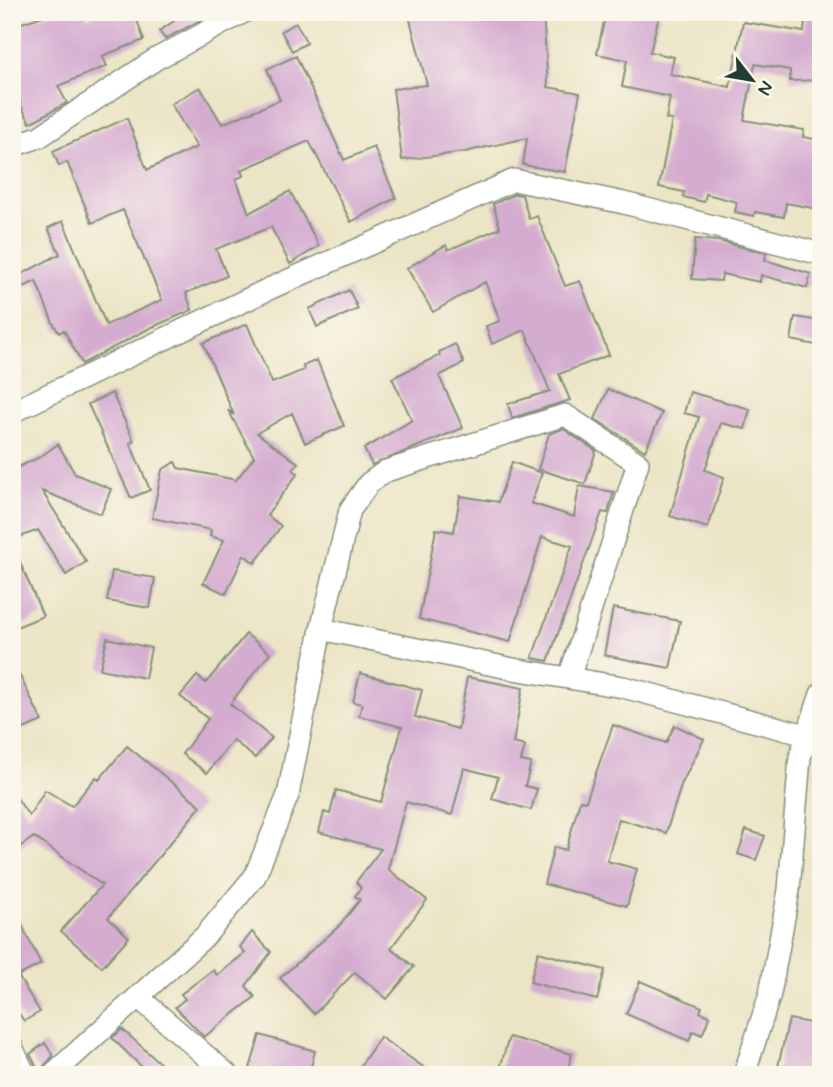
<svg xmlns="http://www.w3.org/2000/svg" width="833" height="1087" font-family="Mynerve,sans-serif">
<rect width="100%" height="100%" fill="#fbf7ec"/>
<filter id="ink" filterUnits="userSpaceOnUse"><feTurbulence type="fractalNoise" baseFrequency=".0143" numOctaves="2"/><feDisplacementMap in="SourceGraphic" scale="14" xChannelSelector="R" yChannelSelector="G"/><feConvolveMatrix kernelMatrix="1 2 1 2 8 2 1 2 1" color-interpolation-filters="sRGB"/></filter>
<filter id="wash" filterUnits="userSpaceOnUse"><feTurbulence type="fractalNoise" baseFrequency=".00686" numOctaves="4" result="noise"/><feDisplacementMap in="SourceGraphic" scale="28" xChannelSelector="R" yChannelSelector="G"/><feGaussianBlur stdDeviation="1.57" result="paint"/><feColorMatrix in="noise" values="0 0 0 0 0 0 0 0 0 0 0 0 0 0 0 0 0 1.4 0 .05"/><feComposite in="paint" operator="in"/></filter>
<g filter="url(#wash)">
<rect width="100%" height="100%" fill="#ebe4c5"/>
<g id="blocks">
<path fill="#d4acd0" d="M55,12H84L87,18L103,12H134L144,40L102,56L107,66L58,86L67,103L30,123L12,88V26Z
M188,12H216L165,39L159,31Z
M408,12H484V15L543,12L548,87L580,93L565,172L523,165L527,138L465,152L402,160L393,89L427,85Z
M606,12H660L650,52L674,57L670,74L730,87L743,22L804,32L806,12H821V80L790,81V70L755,64L744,120L804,130L803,137L821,140L818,209L786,203L784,217L755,212L754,216L735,212L737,202L706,194L704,202L683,197L684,192L659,187L672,120L666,119L670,97L622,87L627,60L597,54Z
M296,23L307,43L292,51L281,31Z
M296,56L344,160L374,147L396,198L351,222L309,141L241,170L243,176L236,179L249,213L290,191L319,246L290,264L271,227L216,249L227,276L186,293L192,310L150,328L82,364L64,330L59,333L53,323L36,281L12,293V279L60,254L48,228L63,221L106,325L162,300L123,210L92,223L67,162L59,166L53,151L127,118L147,170L197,147L171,104L200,87L222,124L280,100L267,69Z
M515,194L522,195L529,219L537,216L565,286L580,281L609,355L559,374L570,400L512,418L508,404L550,391L525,330L492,344L486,326L500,321L485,282L433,312L407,268L446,245L448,250L500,228L493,204Z
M695,239L718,241L766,253L765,260L811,274L807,288L761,275L760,282L722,274L721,281L692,279Z
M349,290L358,309L317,327L309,309Z
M795,317L821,321V346L791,340Z
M247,324L272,383L304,370L303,366L317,360L344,426L305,443L292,413L257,433L298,463L293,470L298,473L267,515L281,526L255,563L244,555L226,594L203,583L224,540L210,536L211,530L152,518L162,470L175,462L178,468L236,480L254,457L228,410L234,415L203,343Z
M455,344L464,363L439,376L463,428L372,465L364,449L412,420L392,378L440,355L439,352Z
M608,389L662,413L645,451L595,419Z
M690,392L750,409L745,429L721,423L705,470L724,477L708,528L670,516L699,417L684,413Z
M112,393L134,441L130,443L150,490L131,498L88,404Z
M563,429L596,451L585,484L538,469L549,434Z
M58,444L75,474L111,489L101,514L42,491L86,562L66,575L38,530L12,540V470L40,457Z
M512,462L542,473L531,503L574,517L579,486L614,492L608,513L602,512L548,661L532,658L572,546L542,537L510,642L419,619L436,529L454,532L460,496L498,502Z
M12,544L43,616L12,629Z
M112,571L155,578L150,608L107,601Z
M613,608L680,621L670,668L604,655Z
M246,634L270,653L230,704L272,738L255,758L233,740L207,773L182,754L208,719L180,696L197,676L206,683Z
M107,638L151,648L145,678L100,669Z
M12,660L42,721L12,734Z
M360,673L422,690L415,717L458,729L467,677L523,688L513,743L525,746L521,761L531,763L525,786L537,789L531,810L492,799L498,777L464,768L452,815L406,802L388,869L427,900L391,948L414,967L387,999L355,972L314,1014L280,978L338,927L360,900L355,896L361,888L356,882L381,849L319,832L324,812L330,814L336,790L381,802L402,727L359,716L362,704L353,702Z
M613,725L666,743L675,725L704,739L682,783L666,833L619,819L607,861L637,869L627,906L544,884L554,847L566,850L580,800L586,801Z
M127,746L201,806L108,918L129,937L102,967L61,931L102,885L34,837L12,852V791L29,816L45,790L72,806L96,777L99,780Z
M746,830L765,836L756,860L738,854Z
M12,905L41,964L18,976L40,1012L24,1021L12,1003Z
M252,932L271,952L246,986L255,997L204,1037L175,1007L185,999L181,994L213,970L217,975L245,953L240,947Z
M538,952L605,970L597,1000L530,982Z
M640,981L702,1007L700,1012L710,1016L702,1035L693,1031L689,1041L626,1014Z
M789,1019L821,1025V1075H776Z
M122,1029L164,1067L156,1075H150L112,1038Z
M260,1035L315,1051L309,1075H248Z
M380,1037L435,1075H369L359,1068Z
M509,1037L572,1054L566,1075H498Z
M45,1043L53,1056L39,1072L30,1054Z"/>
</g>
</g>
<g filter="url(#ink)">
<use href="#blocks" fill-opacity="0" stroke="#85907c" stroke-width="2"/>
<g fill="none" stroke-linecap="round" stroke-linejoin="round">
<g stroke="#85907c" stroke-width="24">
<path id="minor" d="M12,146L39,137L156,59L244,12
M12,412L271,288L514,180L624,203L821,254
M321,629L513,669L623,687L806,735
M138,997L228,1075
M12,1047L25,1075
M52,1075L205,936L255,876L288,795L321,629L350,510L369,483L386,471L565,415L638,463L569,678
M744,1075L770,994L789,890L800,757L821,694"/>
</g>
<use href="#minor" stroke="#fff" stroke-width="21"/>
</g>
</g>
<rect width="833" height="1087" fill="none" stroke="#fbf7ec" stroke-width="42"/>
<g transform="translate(752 80) rotate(121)" stroke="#fbf7ec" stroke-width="5" paint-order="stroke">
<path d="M0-5L12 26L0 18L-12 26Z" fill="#1f3d34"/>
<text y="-10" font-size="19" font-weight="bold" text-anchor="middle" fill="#1f3d34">N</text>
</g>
</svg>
